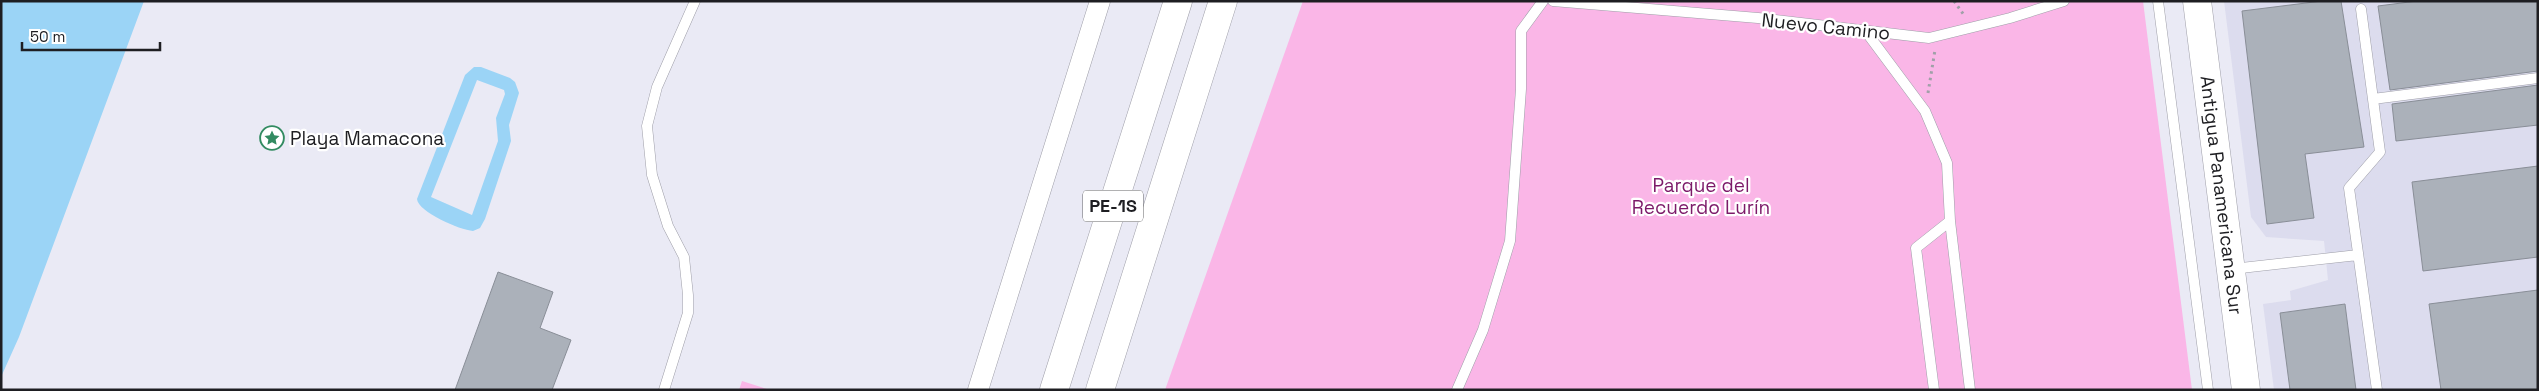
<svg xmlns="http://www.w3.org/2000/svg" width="2539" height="391" font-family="'Space Grotesk',sans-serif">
<rect width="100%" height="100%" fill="#eaeaf5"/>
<path fill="#dcdcee" d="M2224,1H2538V390H2274L2263,304L2291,300L2290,291L2328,280L2324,241L2266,237L2251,217Z"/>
<path fill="#fab6e7" d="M1303,1H2143L2192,390H1165Z
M742,381L770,390H739Z"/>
<path fill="#9bd4f6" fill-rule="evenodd" d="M1,1H144L19,337L1,377Z
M474,67H481L510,78L515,82L519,93L509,125L511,141L485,219L480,228L473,231C460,230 418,212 417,199L465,75ZM477,80L504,90L505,94L496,118L498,141L472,215L431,197Z"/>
<path fill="#abb1ba" stroke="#898e97" d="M2322,1H2341L2364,147L2305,154L2314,218L2267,224L2242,11Z
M2417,1H2538V71L2390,90L2378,6Z
M2538,85V125L2396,141L2392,104Z
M2538,166V257L2423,271L2412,182Z
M498,272L553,292L540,328L571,340L552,390H455Z
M2538,290V390H2441L2429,304Z
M2345,304L2356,390H2290L2280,313Z"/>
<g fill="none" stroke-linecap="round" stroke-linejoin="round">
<g stroke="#9e9ea8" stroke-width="11">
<path id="lane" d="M1553,1L1758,18L1929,38L2010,18L2064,1
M2158,1L2208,390
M2361,9L2380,152L2349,188L2377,390
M1864,29L1925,111L1947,163L1950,221L1970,390
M2373,99L2538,78
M2232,269L2358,255
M664,390L688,313V295L684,257L668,226L652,175L647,126L657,87L695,1
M1457,390L1483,330L1510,241L1521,89V31L1543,1
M1934,390L1916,248L1950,221"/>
</g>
<g stroke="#9e9ea8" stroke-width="21">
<path id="street" d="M978,390L1100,1"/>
</g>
<g stroke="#9e9ea8" stroke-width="29">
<path id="primary" d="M2197,1L2246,390"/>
</g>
<g stroke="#9e9ea8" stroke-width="29">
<path id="highway" d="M1054,390L1178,1
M1100,390L1223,1"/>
</g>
<path stroke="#a0a0a8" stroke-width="3" stroke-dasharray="2.5 4" stroke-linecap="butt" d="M1954,1L1964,15
M1928,93L1935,50"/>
<use href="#lane" stroke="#fff" stroke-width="10"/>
<use href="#street" stroke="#fff" stroke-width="20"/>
<use href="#primary" stroke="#fff" stroke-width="28"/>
<use href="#highway" stroke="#fff" stroke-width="28"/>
</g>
<defs>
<g id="sight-ring" transform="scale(1.25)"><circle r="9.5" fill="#fff" stroke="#328b61" stroke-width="1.5"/><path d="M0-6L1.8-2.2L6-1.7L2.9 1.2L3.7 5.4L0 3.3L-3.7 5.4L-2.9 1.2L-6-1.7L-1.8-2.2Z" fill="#328b61"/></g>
</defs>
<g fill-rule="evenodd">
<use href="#sight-ring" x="272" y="138"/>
</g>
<g text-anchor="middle" stroke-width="4.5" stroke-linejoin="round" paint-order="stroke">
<rect fill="#fff" stroke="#626264" stroke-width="1" x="1083" y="190.5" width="60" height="31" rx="4"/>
<g font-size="18" font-weight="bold" fill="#1e1e22">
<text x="1113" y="212">PE-1S</text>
</g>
<g font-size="19" fill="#1e1e22" stroke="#fff">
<text transform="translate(1826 26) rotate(6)" y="7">Nuevo Camino</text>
<text transform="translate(2222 195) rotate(83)" y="7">Antigua Panamericana Sur</text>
</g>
<g font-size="19" fill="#1e1e22" stroke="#fff" text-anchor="start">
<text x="290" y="145">Playa Mamacona</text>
</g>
<g font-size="19" fill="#7c1a69" stroke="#fff">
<text x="1701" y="192">Parque del<tspan x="1701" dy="22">Recuerdo Lurín</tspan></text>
</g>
</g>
<rect width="2539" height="391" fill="none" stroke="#1e1e22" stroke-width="5"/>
<path d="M22 42v8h138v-8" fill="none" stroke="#1e1e22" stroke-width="2.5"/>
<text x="30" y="42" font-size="15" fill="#1e1e22" stroke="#ffffff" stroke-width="4" paint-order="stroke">50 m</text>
</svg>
